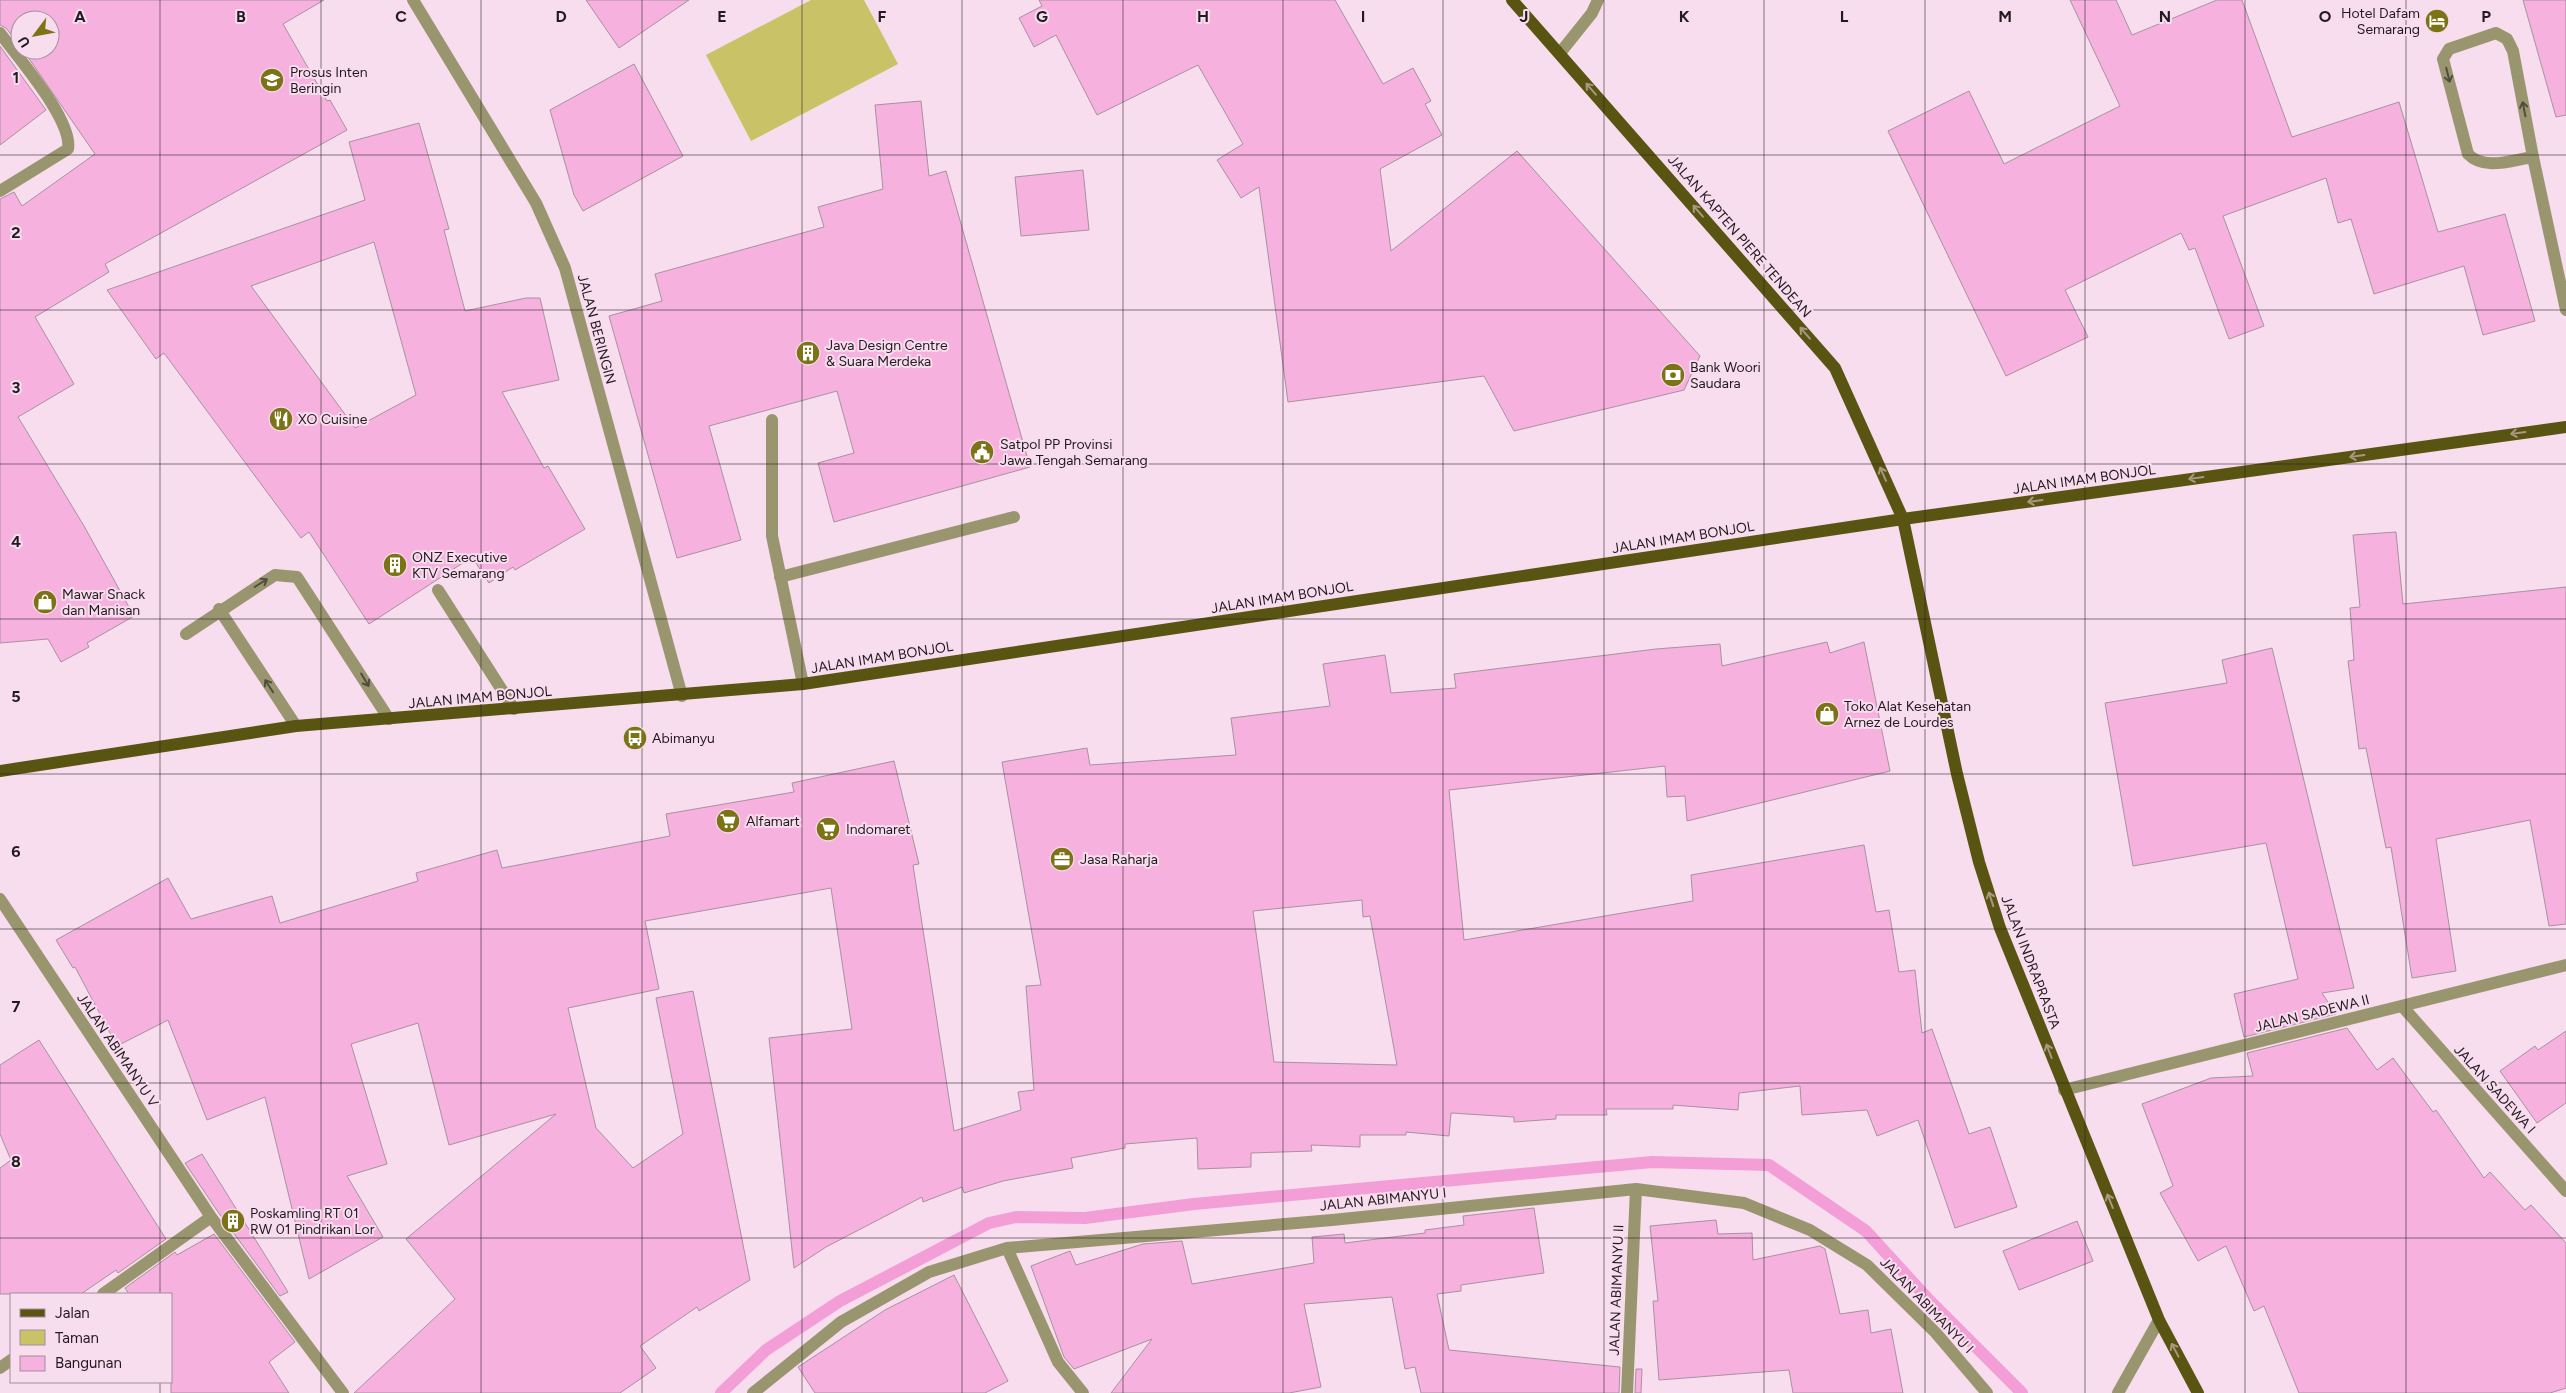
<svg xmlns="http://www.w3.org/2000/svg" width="2566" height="1393" font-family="Figtree,sans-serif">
<rect width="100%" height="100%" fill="#f7dded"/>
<path fill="#cac266" d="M811,0H864L898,64L751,141L706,55Z"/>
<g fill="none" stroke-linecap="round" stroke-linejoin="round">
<path stroke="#f39ed7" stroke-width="12" d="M721,1393L766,1350L840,1301L989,1223L1016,1217L1085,1218L1194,1204L1652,1162L1769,1165L1866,1231L1929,1300L2022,1393"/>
</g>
<path fill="#f6b1de" stroke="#a991a0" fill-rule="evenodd" d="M0,0H324L283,24L327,101L330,100L347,130L105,264L109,272L35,317L74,384L18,417L84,526L134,616L87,643L89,647L61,662L48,639L0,643V199L14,192L22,206L95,154L23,50H50V20H20V46L6,28L0,25Z
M586,0H689L619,48Z
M1039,0H1335L1383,84L1413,68L1431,101L1425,104L1442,135L1380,169L1391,251L1517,151L1700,356L1684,390L1514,431L1484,376L1288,402L1259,187L1241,198L1217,160L1243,144L1198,65L1097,115L1056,35L1034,47L1019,18L1042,6Z
M2070,0H2116L2132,35L2217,0H2242L2292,137L2399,102L2438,232L2505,214L2535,321L2483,335L2464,266L2374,294L2351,219L2338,223L2326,178L2223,216L2264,326L2229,339L2195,248L2189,250L2181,233L2065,290L2088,337L2006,376L1888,131L1969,91L2004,164L2120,106Z
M2523,0H2566V115L2556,117Z
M0,46L46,110L0,145Z
M634,64L683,156L583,211L574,195L550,110Z
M921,101L929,176L946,171L1030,467L834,522L818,463L854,453L837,391L709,426L741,540L677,558L609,316L662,301L655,274L824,227L818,207L883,189L875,105Z
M419,123L449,229L444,230L465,311L526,298H540L559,380L502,392L544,468L548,466L585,529L515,570L513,567L489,583L472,557L369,624L309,532L301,538L164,353L156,359L107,290L365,200L349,142ZM374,242L416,395L355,428L251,286Z
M1083,170L1089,230L1021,236L1015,177Z
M2396,532L2403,604L2566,587V924L2549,926L2530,820L2436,839L2456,971L2412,978L2391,847L2386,848L2366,748L2359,749L2348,661L2354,660L2350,608L2360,607L2353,535Z
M1827,642L1830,653L1864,642L1890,771L1687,821L1685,796L1667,797L1665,766L1449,790L1464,940L1693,901L1691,875L1864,845L1876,912L1889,910L1899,972L1915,970L1922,1033L1932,1029L1969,1134L1990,1127L2017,1207L1955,1228L1918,1120L1877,1136L1867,1110L1802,1115L1800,1086L1739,1093L1738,1110L1673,1105V1109H1606L1607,1115H1556V1119L1514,1122V1117L1451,1113L1449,1136L1406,1132V1135H1360V1147L1311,1145L1312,1151L1251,1153V1167L1198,1169L1197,1138L1125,1144V1148L1071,1158L1073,1168L1003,1181L964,1193L962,1187L923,1202L922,1197L826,1247L794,1268L769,1038L852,1029L831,888L645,921L659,989L568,1008L596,1128L633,1168L683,1134L656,998L693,991L750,1280L699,1311L697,1307L640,1346L656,1368L620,1393H354L455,1299L406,1239L556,1114L449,1145L418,1023L351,1044L387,1164L347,1176L383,1237L309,1279L265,1097L207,1120L168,1020L117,1046L75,967L73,968L56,940L168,878L191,919L272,896L280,923L418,881L416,873L497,850L502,868L670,836L666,814L794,792L792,783L894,761L919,864L913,865L954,1131L1021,1110L1018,1092L1034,1090L1026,986L1041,985L1002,762L1087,748L1090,765L1236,755L1231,718L1330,706L1323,664L1385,655L1391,693L1456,688L1454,674L1656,649L1720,644L1722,666ZM1362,900L1363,917L1370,916L1397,1065L1274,1062L1253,911Z
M2272,648L2354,988L2322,993L2336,1014L2244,1037L2234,994L2298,979L2266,843L2133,866L2105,703L2227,683L2222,660Z
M2347,1028L2377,1070L2393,1058L2433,1112L2436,1110L2484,1178L2490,1172L2525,1210L2531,1205L2566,1243V1388L2550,1393H2299L2264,1306L2254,1311L2226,1246L2198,1261L2160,1193L2173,1186L2142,1104L2211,1078L2253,1076L2247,1053Z
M2566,1031V1103L2537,1123L2500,1071L2535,1046L2538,1050Z
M39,1040L166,1239L118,1273L116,1270L81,1294H0V1168L11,1160L0,1134V1065Z
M202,1154L288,1292L280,1296L218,1212L185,1163Z
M1534,1208L1544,1273L1461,1285V1291L1437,1294L1449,1350L1620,1367L1619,1393H1421L1415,1367L1405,1369L1392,1297L1304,1304L1321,1387L1289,1393H1111L1152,1339L1074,1369L1064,1357L1031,1266L1070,1251L1076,1265L1143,1244L1182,1241L1192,1284L1314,1263L1312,1237L1344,1234L1345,1243L1425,1233V1230L1464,1225L1463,1216Z
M1716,1220L1718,1234L1752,1233L1753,1260L1820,1246L1825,1249L1840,1314L1868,1310L1871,1333L1891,1329L1903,1393H1793L1789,1370L1659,1380L1653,1301H1658L1650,1226Z
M2077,1221L2093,1261L2019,1290L2003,1251Z
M214,1234L295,1342L269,1362L289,1393H171V1294H129L125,1288L175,1252L177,1255Z
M954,1275L1008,1381L985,1393H815L798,1367L885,1310Z
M1636,1369H1642L1641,1393H1635Z"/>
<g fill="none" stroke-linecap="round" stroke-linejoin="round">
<path stroke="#99966f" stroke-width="12" d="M413,0L536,203L565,268L682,696
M0,33C18,58 73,120 68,149L0,191
M1560,53L1592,13L1598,0
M2533,157C2512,160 2484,171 2468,154L2443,59L2449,49L2496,33L2507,39L2513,51L2533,157L2566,310
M772,420V536L803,684
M780,577L1014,517
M438,590L514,709
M219,609L296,726
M186,634L275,575L297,577L389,719
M0,899L211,1217L343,1393
M2402,1006L2566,1191
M2064,1090L2566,965
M1007,1248L1058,1362L1083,1393
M103,1294L211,1217
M0,1368L11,1360
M753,1393L841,1322L929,1272L1007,1248L1332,1220L1636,1189L1744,1203L1810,1230L1867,1265L1936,1333L1987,1393
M1627,1393L1636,1189
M2118,1393L2159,1320"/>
<path stroke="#5a5412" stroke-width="12" d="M1512,0L1835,368L1903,519L1957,774L1979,862L2000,928L2159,1320L2198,1393
M0,771L296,726L803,684L1903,519L2566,427"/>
</g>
<defs><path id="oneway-shaft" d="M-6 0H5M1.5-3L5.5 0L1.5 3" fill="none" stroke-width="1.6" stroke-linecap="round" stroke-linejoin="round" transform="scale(1.25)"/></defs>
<g stroke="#524c40">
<use href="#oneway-shaft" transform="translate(2448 75) rotate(76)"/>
<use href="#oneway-shaft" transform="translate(2524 109) rotate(-101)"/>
<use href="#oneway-shaft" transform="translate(261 583) rotate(-32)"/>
<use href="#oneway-shaft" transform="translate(365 680) rotate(59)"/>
<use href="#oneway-shaft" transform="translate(269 686) rotate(-123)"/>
</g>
<g stroke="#a89880">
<use href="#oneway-shaft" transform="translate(1591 89) rotate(-131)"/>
<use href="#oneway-shaft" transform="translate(1698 211) rotate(-131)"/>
<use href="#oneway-shaft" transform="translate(1805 333) rotate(-131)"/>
<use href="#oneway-shaft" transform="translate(2518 433) rotate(172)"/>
<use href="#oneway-shaft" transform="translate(2357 456) rotate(172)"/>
<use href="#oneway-shaft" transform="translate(1883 474) rotate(-114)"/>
<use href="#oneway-shaft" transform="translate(2196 478) rotate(172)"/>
<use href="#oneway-shaft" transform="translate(2035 501) rotate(172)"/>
<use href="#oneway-shaft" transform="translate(1991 899) rotate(-108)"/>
<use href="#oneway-shaft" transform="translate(2049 1051) rotate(-111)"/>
<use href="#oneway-shaft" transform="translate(2110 1201) rotate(-112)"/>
<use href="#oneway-shaft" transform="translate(2175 1350) rotate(-118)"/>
</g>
<path fill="none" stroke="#231a20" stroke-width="1" stroke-opacity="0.55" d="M160,0V1294M321,0V1393M481,0V1393M642,0V1393M802,0V1393M962,0V1393M1123,0V1393M1283,0V1393M1443,0V1393M1604,0V1393M1764,0V1393M1925,0V1393M2085,0V1393M2245,0V1393M2406,0V1393M0,155H2566M0,310H2566M0,464H2566M0,619H2566M0,774H2566M0,929H2566M0,1083H2566M0,1238H2566M160,1382V1393"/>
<defs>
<g id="hotel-disc" transform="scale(1.25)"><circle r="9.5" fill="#7b7316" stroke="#f7dded"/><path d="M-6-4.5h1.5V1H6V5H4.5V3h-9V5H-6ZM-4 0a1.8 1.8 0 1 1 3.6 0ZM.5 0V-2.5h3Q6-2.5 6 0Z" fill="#fff"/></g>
<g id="school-disc" transform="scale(1.25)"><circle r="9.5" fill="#7b7316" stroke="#f7dded"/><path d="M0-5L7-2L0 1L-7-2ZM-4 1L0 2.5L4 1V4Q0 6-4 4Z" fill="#fff"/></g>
<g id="building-disc" transform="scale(1.25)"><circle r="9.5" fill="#7b7316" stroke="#f7dded"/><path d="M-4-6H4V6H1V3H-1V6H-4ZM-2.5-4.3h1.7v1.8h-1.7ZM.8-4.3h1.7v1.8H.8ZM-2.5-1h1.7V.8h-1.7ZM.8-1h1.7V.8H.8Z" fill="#fff"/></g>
<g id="bank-disc" transform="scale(1.25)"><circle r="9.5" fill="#7b7316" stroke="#f7dded"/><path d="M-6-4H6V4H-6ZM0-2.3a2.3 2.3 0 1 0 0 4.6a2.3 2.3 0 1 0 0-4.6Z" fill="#fff"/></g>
<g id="restaurant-disc" transform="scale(1.25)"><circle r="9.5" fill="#7b7316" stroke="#f7dded"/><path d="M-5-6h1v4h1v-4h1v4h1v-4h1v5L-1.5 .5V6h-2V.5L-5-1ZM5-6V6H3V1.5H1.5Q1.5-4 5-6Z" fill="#fff"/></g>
<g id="civic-disc" transform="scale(1.25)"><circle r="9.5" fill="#7b7316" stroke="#f7dded"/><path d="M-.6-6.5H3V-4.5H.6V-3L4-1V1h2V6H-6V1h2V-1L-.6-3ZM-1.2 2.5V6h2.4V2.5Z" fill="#fff"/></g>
<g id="shop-disc" transform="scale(1.25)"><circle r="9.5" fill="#7b7316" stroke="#f7dded"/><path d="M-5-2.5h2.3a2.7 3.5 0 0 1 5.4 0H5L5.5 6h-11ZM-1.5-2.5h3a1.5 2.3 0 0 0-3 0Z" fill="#fff"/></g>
<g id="bus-disc" transform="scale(1.25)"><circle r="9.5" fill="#7b7316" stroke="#f7dded"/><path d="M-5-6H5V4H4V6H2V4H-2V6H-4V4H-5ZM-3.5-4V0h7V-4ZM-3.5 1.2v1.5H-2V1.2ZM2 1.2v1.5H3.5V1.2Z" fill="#fff"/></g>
<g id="supermarket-disc" transform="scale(1.25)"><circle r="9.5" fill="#7b7316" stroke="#f7dded"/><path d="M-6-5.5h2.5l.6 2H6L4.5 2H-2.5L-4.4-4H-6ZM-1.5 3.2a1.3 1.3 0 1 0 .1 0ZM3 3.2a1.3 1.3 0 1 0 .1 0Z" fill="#fff"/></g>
<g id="office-disc" transform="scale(1.25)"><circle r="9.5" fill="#7b7316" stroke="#f7dded"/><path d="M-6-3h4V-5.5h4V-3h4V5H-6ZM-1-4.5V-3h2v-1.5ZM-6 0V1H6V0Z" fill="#fff"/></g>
</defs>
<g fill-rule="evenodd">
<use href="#hotel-disc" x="2437" y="21"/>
<use href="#school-disc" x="272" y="80"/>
<use href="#building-disc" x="808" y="353"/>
<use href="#bank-disc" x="1673" y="375"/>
<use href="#restaurant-disc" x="281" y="419"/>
<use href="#civic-disc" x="982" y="452"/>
<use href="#building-disc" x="395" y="565"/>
<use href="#shop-disc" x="45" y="602"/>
<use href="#shop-disc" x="1827" y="714"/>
<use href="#bus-disc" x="635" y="738"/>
<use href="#supermarket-disc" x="728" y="821"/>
<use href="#supermarket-disc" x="828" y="829"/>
<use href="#office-disc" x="1062" y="859"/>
<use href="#building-disc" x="233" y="1221"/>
</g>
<g text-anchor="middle" stroke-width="4" stroke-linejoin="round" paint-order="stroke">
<g font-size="14" fill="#231a20" stroke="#f7dded" text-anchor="start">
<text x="2420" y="18" text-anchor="end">Hotel Dafam<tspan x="2420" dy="16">Semarang</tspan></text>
<text x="290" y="77">Prosus Inten<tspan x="290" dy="16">Beringin</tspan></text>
<text x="826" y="350">Java Design Centre<tspan x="826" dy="16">&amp; Suara Merdeka</tspan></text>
<text x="1690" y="372">Bank Woori<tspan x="1690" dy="16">Saudara</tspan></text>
<text x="298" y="424">XO Cuisine</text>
<text x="1000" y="449">Satpol PP Provinsi<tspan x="1000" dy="16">Jawa Tengah Semarang</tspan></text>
<text x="412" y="562">ONZ Executive<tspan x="412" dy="16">KTV Semarang</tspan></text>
<text x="62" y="599">Mawar Snack<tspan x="62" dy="16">dan Manisan</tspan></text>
<text x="1844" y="711">Toko Alat Kesehatan<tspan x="1844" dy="16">Arnez de Lourdes</tspan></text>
<text x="652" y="743">Abimanyu</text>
<text x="746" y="826">Alfamart</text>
<text x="846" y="834">Indomaret</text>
<text x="1080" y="864">Jasa Raharja</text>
<text x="250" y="1218">Poskamling RT 01<tspan x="250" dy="16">RW 01 Pindrikan Lor</tspan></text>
</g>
<g font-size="14" fill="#231a20" stroke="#f7dded">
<text transform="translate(1740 236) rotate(49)" y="5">JALAN KAPTEN PIERE TENDEAN</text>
<text transform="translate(597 329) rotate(75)" y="5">JALAN BERINGIN</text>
<text transform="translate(2084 479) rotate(-8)" y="5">JALAN IMAM BONJOL</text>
<text transform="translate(1683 537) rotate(-9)" y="5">JALAN IMAM BONJOL</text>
<text transform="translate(1282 597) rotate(-9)" y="5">JALAN IMAM BONJOL</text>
<text transform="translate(882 657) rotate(-9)" y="5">JALAN IMAM BONJOL</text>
<text transform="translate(480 697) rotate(-5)" y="5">JALAN IMAM BONJOL</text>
<text transform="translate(2031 962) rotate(69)" y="5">JALAN INDRAPRASTA</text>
<text transform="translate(2312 1013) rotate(-14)" y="5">JALAN SADEWA II</text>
<text transform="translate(118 1050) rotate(56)" y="5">JALAN ABIMANYU V</text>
<text transform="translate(2495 1089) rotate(48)" y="5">JALAN SADEWA I</text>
<text transform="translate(1383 1199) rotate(-6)" y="5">JALAN ABIMANYU I</text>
<text transform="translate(1616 1290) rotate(-88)" y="5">JALAN ABIMANYU II</text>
<text transform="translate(1927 1305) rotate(46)" y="5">JALAN ABIMANYU I</text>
</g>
</g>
<g font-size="16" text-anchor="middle" font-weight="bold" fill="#231a20" stroke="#f7dded" stroke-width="4" stroke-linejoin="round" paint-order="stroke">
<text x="80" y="22">A</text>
<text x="241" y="22">B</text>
<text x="401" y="22">C</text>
<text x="561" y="22">D</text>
<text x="722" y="22">E</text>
<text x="882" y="22">F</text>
<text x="1042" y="22">G</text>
<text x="1203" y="22">H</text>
<text x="1363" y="22">I</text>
<text x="1524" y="22">J</text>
<text x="1684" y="22">K</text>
<text x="1844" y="22">L</text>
<text x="2005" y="22">M</text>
<text x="2165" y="22">N</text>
<text x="2325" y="22">O</text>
<text x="2486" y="22">P</text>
<text x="16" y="83">1</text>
<text x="16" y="238">2</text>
<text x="16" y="393">3</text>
<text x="16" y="547">4</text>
<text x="16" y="702">5</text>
<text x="16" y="857">6</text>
<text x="16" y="1012">7</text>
<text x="16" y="1167">8</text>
</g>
<rect x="10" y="1293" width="162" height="90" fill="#f7dded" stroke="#a28f9b"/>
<rect x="20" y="1309" width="25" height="8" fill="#5a5412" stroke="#a28f9b"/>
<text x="55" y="1318" font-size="15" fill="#231a20">Jalan</text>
<rect x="20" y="1330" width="25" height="15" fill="#cac266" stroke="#a28f9b"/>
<text x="55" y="1343" font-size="15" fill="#231a20">Taman</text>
<rect x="20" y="1356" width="25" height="15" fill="#f6b1de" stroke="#a28f9b"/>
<text x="55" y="1368" font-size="15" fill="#231a20">Bangunan</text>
<g transform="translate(35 35) rotate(238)"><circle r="24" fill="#f7dded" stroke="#a28f9b"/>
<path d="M0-4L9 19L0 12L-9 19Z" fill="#7b7316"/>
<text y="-8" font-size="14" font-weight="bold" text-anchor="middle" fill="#231a20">U</text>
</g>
</svg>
